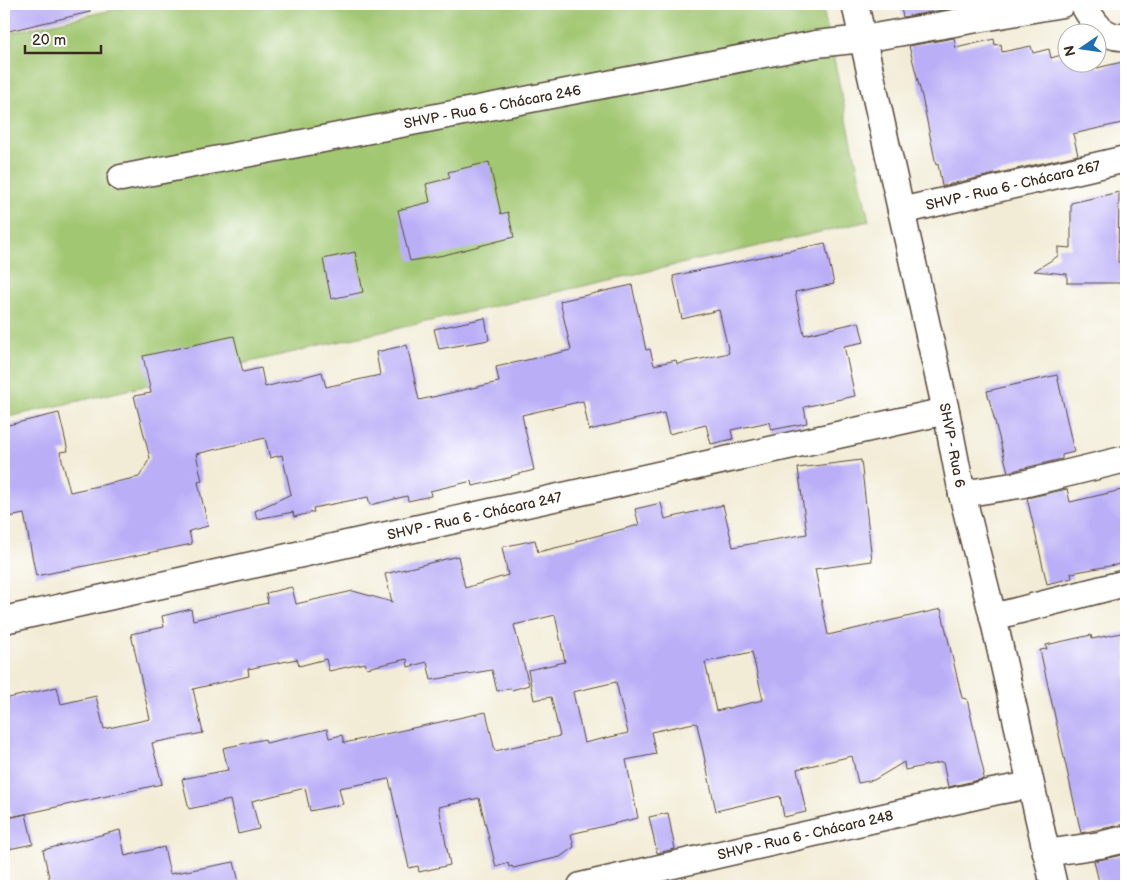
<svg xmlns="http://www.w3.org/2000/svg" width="1130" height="890" font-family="'Balsamiq Sans',sans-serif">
<rect width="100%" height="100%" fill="#fff"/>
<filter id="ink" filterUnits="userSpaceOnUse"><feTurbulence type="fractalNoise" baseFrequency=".02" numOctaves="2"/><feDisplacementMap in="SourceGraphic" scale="10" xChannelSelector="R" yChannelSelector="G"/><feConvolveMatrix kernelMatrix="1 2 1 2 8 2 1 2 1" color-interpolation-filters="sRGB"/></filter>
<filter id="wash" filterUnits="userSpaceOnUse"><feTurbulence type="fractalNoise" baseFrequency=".0096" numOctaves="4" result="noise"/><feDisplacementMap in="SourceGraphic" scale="20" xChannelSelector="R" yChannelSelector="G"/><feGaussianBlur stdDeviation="1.12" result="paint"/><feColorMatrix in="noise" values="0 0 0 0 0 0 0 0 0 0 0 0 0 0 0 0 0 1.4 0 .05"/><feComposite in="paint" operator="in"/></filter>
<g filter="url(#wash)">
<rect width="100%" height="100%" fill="#f2ecd6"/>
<path fill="#a2c772" stroke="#6e7848" d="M139,4H822L869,221L4,418V34Z"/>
<g id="blocks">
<path fill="#baaff7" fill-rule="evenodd" d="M4,4H89L90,12L4,32Z
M900,4H947L948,9L903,17Z
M954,38L956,48L994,39L995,45L1001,44L1002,52L1031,46L1033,53L1049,49L1051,58L1068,53V62H1096L1097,68L1126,61V122L1073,134L1078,155L942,186L938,164L936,165L922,97L909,46Z
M489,162L501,214L508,212L514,237L444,255L410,261L398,210L430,202L426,184L450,178L448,172Z
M1119,192L1118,262L1121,263V283H1067V274L1034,271L1058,256V247L1071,248V203Z
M825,243L834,284L795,292L804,335L859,322L864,342L844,346L855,396L804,407L807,423L771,430L769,422L731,430L733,439L711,444L706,425L669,434L664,413L589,430L583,401L522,415L534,470L511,476L512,477L473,486L472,481L430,491L431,496L408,501L407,496L370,505L368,497L313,508L314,512L294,517L293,512L257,519L255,511L291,494L282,455L270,458L265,438L196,454L202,481L198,482L208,526L189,531L192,544L36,576L24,514L4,518V426L59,413L68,451L60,452L70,492L139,477L150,458L134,396L151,393L143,356L234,336L243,372L261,368L265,387L322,372L326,387L380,375L376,352L407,345L419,400L499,382L496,367L571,350L560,301L632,285L646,350L650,349L654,365L676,360L677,364L729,353L719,310L682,319L673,276Z
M355,252L363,292L331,299L323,259Z
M485,318L489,340L439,349L434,329Z
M1057,375L1074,452L1062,455V459L1008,472L987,391Z
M861,460L872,561L815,569L828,635L941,609L962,698L967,699L984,773L983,779L948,787L943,762L905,770L904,762L874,780L858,783L852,756L797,769L806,812L784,817L780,796L716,811L697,724L694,723L651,732L656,754L626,760L638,818L571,834L574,847L560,857L513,868L512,866L509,867L508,863L496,867L479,798L439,807L450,865L419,872L418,866L409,868L389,779L339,788L343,804L310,811L305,788L252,801L259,829L238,834L230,800L189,809L182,779L228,770L223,748L265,739L266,743L327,729L329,738L342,735L344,743L486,712L495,751L560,736L551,697L534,700L528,670L565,662L555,615L514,625L529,685L512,690L510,688L497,691L492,670L431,680L427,662L408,667L407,659L367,668L365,663L329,671L326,659L299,666L297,659L248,669L249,676L193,689L203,733L152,743L162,784L11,817L4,785V699L57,687L61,704L96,696L104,729L150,719L131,634L164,627L162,616L191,609L193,620L268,603L266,593L292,587L296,604L353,591L392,602L385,574L458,556L465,588L508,575L502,547L535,540L538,552L576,543V541L639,525L635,509L661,503L665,519L723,505L733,547L807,534L798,468ZM752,652L763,700L716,711L705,662ZM616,682L628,733L584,743L573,692Z
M1067,489L1070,502L1126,489V563L1071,573L1072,578L1047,584L1027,498Z
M1126,632V824L1081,833L1040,650L1047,649L1046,645L1091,635L1092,639Z
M668,813L675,849L657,853L649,817Z
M26,814L33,844L4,850V819Z
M120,830L125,856L164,847L170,874L234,862L240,886H51L43,850Z
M1126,854V886H1100L1094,861Z"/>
</g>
</g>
<g filter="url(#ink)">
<use href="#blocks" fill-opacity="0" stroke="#56473a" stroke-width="1"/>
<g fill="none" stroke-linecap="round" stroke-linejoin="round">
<g stroke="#56473a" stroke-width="29">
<g id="minor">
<path id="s1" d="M855,4L946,411L962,494L993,617L1054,886"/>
<path d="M1083,4C1093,22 1103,39 1126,37"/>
<path id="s2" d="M121,178L816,44L863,39L1062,4"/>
<path id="s3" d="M901,211L1126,159"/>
<path d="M962,494L1019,485L1126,459"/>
<path d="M993,617L1126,583"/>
<path id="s4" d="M4,620L946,411"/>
<path d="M1046,853L1100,845L1126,839"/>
<path id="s5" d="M581,886L993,792L1030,785"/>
</g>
</g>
<use href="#minor" stroke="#fff" stroke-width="26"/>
</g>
</g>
<g text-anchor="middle" stroke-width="4" stroke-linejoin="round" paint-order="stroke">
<g font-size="14" fill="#3b2a1e" stroke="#fff">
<text dy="5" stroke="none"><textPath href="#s2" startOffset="378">SHVP - Rua 6 - Chácara 246</textPath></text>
<text dy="5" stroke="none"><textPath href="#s3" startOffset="115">SHVP - Rua 6 - Chácara 267</textPath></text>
<text dy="5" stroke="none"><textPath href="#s1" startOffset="452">SHVP - Rua 6</textPath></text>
<text dy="5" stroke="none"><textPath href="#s4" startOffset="482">SHVP - Rua 6 - Chácara 247</textPath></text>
<text dy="5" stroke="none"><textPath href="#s5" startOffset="230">SHVP - Rua 6 - Chácara 248</textPath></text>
</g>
</g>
<rect width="1130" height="890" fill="none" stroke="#fff" stroke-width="20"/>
<g transform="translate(1082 48) rotate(257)"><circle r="24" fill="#ffffff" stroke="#b1aaa5"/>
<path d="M0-4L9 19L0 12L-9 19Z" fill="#1f6fb2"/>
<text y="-8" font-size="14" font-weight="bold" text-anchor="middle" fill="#3b2a1e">N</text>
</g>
<path d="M25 45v8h76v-8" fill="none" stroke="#3b2a1e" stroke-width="2.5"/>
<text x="32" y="45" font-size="15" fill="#3b2a1e" stroke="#ffffff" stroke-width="4" paint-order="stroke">20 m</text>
</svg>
